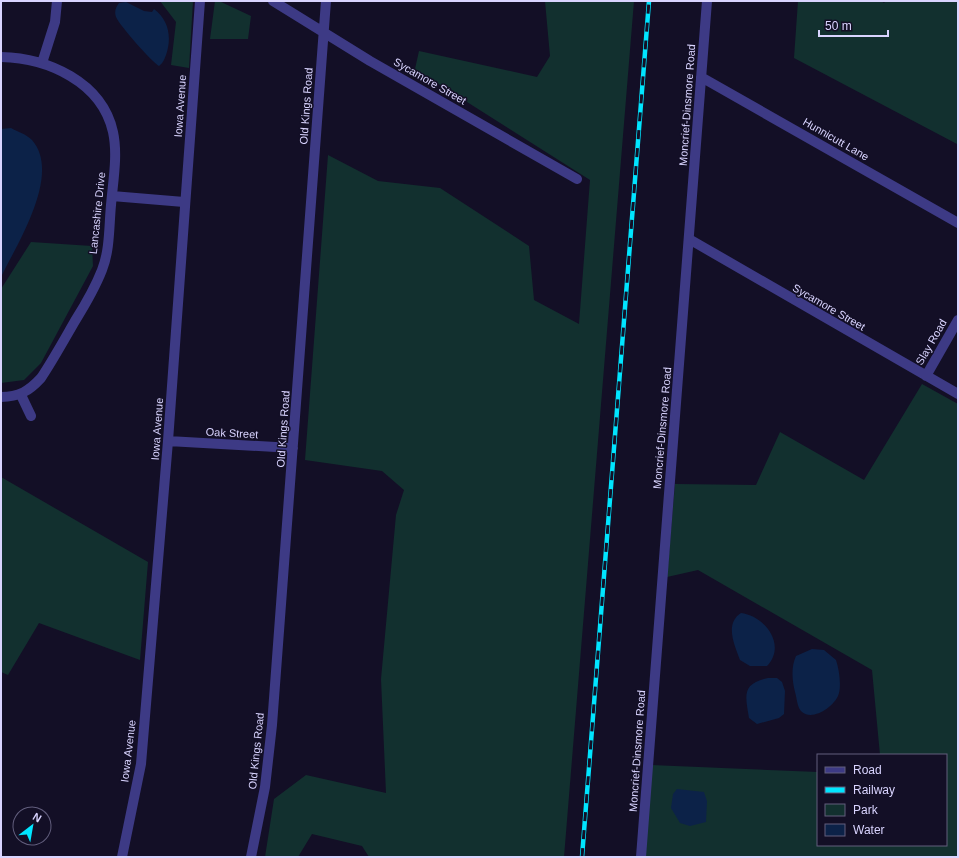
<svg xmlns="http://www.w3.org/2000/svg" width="959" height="858" font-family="Helvetica,sans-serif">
<rect width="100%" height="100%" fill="#130f26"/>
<path fill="#12302f" d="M160,1H193L189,68L171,65L176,22Z
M215,1H219L251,16L248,39H210Z
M545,1H634L564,857H369L362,846L312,834L298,857H265L274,799L306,775L386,793L381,679L396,515L404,490L382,471L305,460L328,155L378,181L440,188L529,246L534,300L579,324L590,180L415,69L419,51L537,77L550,56Z
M798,1H881L884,3L886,1H958L957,144L794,58Z
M31,242L92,246L93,266L41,363L24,380L1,383V289Z
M922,384L958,404V857H645L651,765L818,772V845H946V755H880L872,670L698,570L667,577L675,484L756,485L780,432L864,480Z
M1,477L148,562L140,660L39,623L8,675L1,672Z"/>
<path fill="#0c2248" d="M126,2L144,11L152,12L154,9C169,20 172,38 166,55C164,60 163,63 159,66C153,63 119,25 116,17C114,11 116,7 119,3Z
M11,128C18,132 26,134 32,140C62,174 17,244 1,277V129Z
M741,613C765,616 787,645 767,666H750L740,660C735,646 724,624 741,613Z
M812,649L824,650L836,660C839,669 842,687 838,696C833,707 813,721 802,712C797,708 797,698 795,692C792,680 791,667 796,656Z
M768,678H777L782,682L785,691L784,714L779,718L757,724L749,718C745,694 742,684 768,678Z
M677,789L704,792L707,801L706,822L690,826L680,823L671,808L673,794Z"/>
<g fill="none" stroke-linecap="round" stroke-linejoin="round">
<path stroke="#3d3a85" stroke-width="10" d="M273,1L370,61L577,179
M1,57C48,58 102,82 113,132C118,155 113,181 111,205C109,226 110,250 102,270C95,288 85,305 75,321C64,340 53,360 41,378C29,391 19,397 1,397
M42,63L55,22L57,1
M701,77L958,223
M112,196L184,202
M689,239L958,394
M926,376L958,320
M21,395L31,416
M168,441L293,448
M122,857L141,764L168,441L200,1
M251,857L265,787L272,725L326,1
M641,857L707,1"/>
<g stroke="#00e5ff" stroke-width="4.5">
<path id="rail" d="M582,857L649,1"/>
</g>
<use href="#rail" stroke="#130f26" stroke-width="3" stroke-dasharray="9" stroke-linecap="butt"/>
</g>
<g text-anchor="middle" stroke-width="3" stroke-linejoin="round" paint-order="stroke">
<g font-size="11" fill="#d9d4ff" stroke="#130f26">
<text transform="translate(430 81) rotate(30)" y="4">Sycamore Street</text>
<text transform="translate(687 105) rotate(-86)" y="4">Moncrief-Dinsmore Road</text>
<text transform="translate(180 106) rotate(-86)" y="4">Iowa Avenue</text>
<text transform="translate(306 106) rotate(-86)" y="4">Old Kings Road</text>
<text transform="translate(836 139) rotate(30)" y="4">Hunnicutt Lane</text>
<text transform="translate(97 213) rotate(-84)" y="4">Lancashire Drive</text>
<text transform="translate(829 307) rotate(30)" y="4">Sycamore Street</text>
<text transform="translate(931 342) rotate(-60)" y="4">Slay Road</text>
<text transform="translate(662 428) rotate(-85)" y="4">Moncrief-Dinsmore Road</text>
<text transform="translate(157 429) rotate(-86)" y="4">Iowa Avenue</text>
<text transform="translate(283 429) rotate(-86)" y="4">Old Kings Road</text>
<text transform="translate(232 433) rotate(3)" y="4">Oak Street</text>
<text transform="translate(128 751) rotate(-83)" y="4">Iowa Avenue</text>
<text transform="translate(256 751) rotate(-84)" y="4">Old Kings Road</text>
<text transform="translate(637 751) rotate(-86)" y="4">Moncrief-Dinsmore Road</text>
</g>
</g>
<rect width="959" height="858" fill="none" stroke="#d9d4ff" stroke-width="4"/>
<rect x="817" y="754" width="130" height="92" fill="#130f26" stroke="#625e7d"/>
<rect x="825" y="767" width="20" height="6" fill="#3d3a85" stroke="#625e7d"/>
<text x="853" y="774" font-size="12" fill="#d9d4ff">Road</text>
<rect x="825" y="787" width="20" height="6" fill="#00e5ff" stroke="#625e7d"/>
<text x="853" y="794" font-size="12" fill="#d9d4ff">Railway</text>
<rect x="825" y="804" width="20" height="12" fill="#12302f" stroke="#625e7d"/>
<text x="853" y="814" font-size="12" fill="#d9d4ff">Park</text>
<rect x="825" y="824" width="20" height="12" fill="#0c2248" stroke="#625e7d"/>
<text x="853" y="834" font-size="12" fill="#d9d4ff">Water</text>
<g transform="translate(32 826) rotate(31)"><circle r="19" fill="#130f26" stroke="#625e7d"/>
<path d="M0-3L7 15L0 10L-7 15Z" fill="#00e5ff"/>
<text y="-6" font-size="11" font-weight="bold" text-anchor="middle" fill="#d9d4ff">N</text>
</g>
<path d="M819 30v6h69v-6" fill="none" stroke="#d9d4ff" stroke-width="2"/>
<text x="825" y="30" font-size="12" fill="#d9d4ff" stroke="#130f26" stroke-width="3" paint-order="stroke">50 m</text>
</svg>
